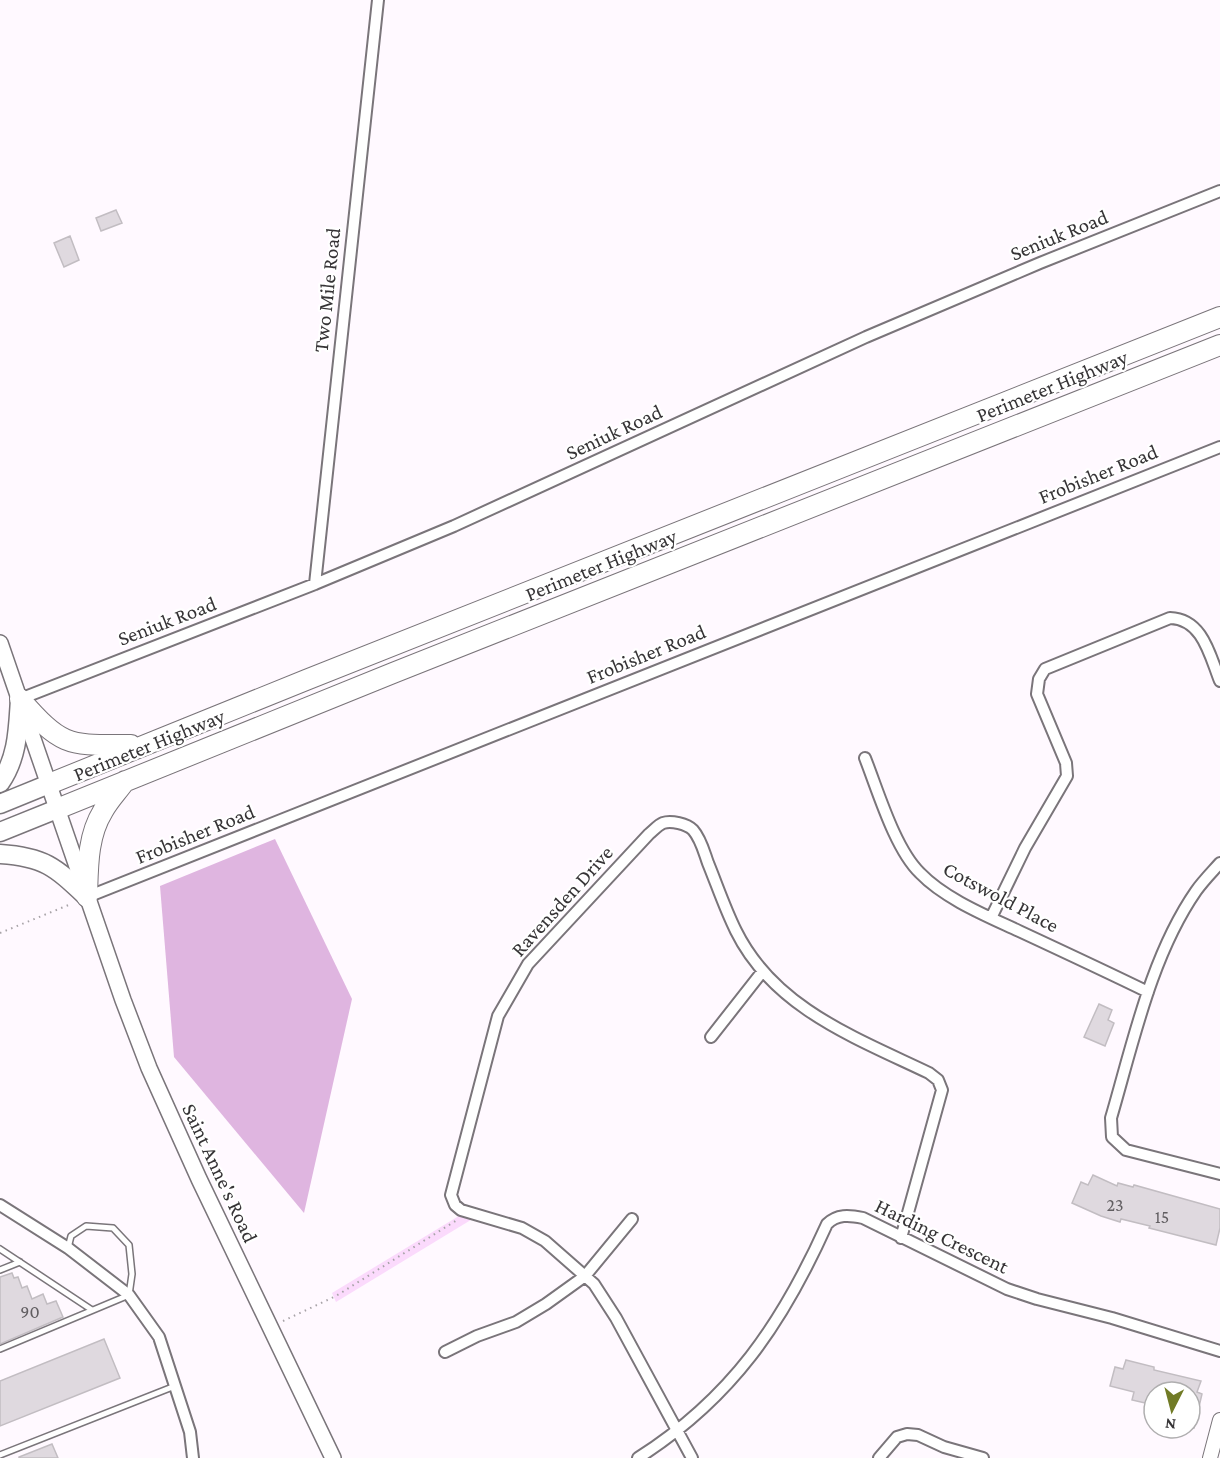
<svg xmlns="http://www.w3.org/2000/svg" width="1220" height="1458" font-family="'Crimson Pro',serif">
<rect width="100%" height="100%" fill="#fff9ff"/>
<path fill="#fbdafc" d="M467,1211L479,1215L336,1302L332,1293Z"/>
<path fill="#dfb5e0" d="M275,839L352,999L304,1213L174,1057L160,886Z"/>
<path fill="#dfd9df" stroke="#c2bdc2" stroke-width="1.5" d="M116,210L122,223L101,231L96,218Z
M70,236L79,260L64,267L54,243Z
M1099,1004L1112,1010L1108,1020L1114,1023L1105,1046L1084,1037Z
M1093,1175L1117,1186L1118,1183L1133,1187L1134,1185L1220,1209V1228L1216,1245L1149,1228L1150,1226L1121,1219L1120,1222L1101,1216L1072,1203L1081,1182L1088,1185Z
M12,1273L14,1278L18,1277L22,1288L27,1286L32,1299L43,1294L47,1304L56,1301L63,1317L0,1344V1277Z
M104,1339L120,1378L0,1426V1381Z
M1126,1360L1154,1367V1370L1201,1381L1197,1392L1202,1394L1194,1428H1190V1392H1154V1405L1132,1400L1134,1392L1110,1386L1115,1367L1123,1369Z
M52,1444L58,1458H19V1457Z"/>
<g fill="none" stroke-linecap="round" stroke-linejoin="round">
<g stroke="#7a757a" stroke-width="8">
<path id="service" d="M0,1249L92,1310
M0,1270L20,1262
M0,1349L129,1295L132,1274L129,1245L113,1228L86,1226L71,1236L68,1248
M0,1455L175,1386"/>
</g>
<g stroke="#7a757a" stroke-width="14">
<path id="minor" d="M315,584L378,0
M20,699L315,584L454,526L866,337L1040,263L1220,191
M865,758C878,791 895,849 920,873C945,899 987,916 1019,931C1062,951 1105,971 1148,992
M1220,863C1212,872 1203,881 1196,891C1151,956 1133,1043 1111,1118L1112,1137L1126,1150L1220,1174
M87,897L1220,447
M991,918L1025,848L1067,776L1066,763L1037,694L1039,679L1045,669L1170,618C1203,619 1210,656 1220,681
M711,1037L762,972
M0,1205L68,1248L129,1295L159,1337L190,1432L193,1458
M445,1352L477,1336L516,1322L546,1304L585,1276L632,1219
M638,1458C732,1398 782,1324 827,1224C837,1214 849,1215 863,1218L1007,1289L1037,1299L1112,1318L1220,1351
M692,1458L616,1318L594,1284L545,1241L522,1228L461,1210L455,1205L451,1195L498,1016L528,964L649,834C653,831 658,825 663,823C671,820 687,824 693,830C701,839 704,852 708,863C717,885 725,909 736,931C774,1008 856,1038 929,1073L938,1080L942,1090L901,1238
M879,1458L897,1437L907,1434L918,1435L944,1447L983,1458"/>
</g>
<g stroke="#7a757a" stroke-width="16">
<path id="tertiary" d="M1210,1458L1220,1420"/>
</g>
<g stroke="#7a757a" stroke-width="18">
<path id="secondary" d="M0,643L123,1000L149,1068L199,1179L333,1458"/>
</g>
<g stroke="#7a757a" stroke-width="21">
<path id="trunk" d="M0,783C18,757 18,729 20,699
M0,804L49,784
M0,832L57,809
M0,854C45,857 55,867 87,897"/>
</g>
<g stroke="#7a757a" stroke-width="22">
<path id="motorway" d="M20,699C63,748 68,745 131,745
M49,784L306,680L1220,317
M57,809L393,673L1220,345
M87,897C88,868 87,837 103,811C109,800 118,791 125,781"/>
</g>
<path stroke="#a7a3a7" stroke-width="2" stroke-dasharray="1.5 4.5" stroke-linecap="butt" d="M0,933L71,904
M283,1321L336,1296L457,1220"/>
<use href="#service" stroke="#fff" stroke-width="5"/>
<use href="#minor" stroke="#fff" stroke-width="10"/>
<use href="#tertiary" stroke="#fff" stroke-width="14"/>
<use href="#secondary" stroke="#fff" stroke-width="15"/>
<use href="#trunk" stroke="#fff" stroke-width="18"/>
<use href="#motorway" stroke="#fff" stroke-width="20"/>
</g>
<g text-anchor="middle" stroke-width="4.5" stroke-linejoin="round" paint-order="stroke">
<g font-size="18" fill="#605d60">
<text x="1115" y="1211">23</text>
<text x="1162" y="1223">15</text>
<text x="30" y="1318">90</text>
</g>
<g font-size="21" fill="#363436" stroke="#fff">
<text transform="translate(1059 235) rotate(-22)" y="7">Seniuk Road</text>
<text transform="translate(327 290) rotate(-84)" y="7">Two Mile Road</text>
<text transform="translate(1052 386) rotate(-22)" y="7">Perimeter Highway</text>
<text transform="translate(614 432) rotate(-25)" y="7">Seniuk Road</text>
<text transform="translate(1098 474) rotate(-22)" y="7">Frobisher Road</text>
<text transform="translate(601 565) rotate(-22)" y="7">Perimeter Highway</text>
<text transform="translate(167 621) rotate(-21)" y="7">Seniuk Road</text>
<text transform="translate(646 654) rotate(-22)" y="7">Frobisher Road</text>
<text transform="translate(149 745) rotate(-22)" y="7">Perimeter Highway</text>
<text transform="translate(195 834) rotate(-22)" y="7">Frobisher Road</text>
<text transform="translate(1001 897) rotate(28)" y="7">Cotswold Place</text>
<text transform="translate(562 901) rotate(-48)" y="7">Ravensden Drive</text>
<text transform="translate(220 1173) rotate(65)" y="7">Saint Anne's Road</text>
<text transform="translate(942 1236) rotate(26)" y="7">Harding Crescent</text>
</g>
</g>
<g transform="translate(1172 1410) rotate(186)"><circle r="28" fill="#ffffff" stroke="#afaeaf" stroke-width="1.5"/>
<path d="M0-4.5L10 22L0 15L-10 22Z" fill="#717b26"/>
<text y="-9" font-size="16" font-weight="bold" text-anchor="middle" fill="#363436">N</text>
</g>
</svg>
